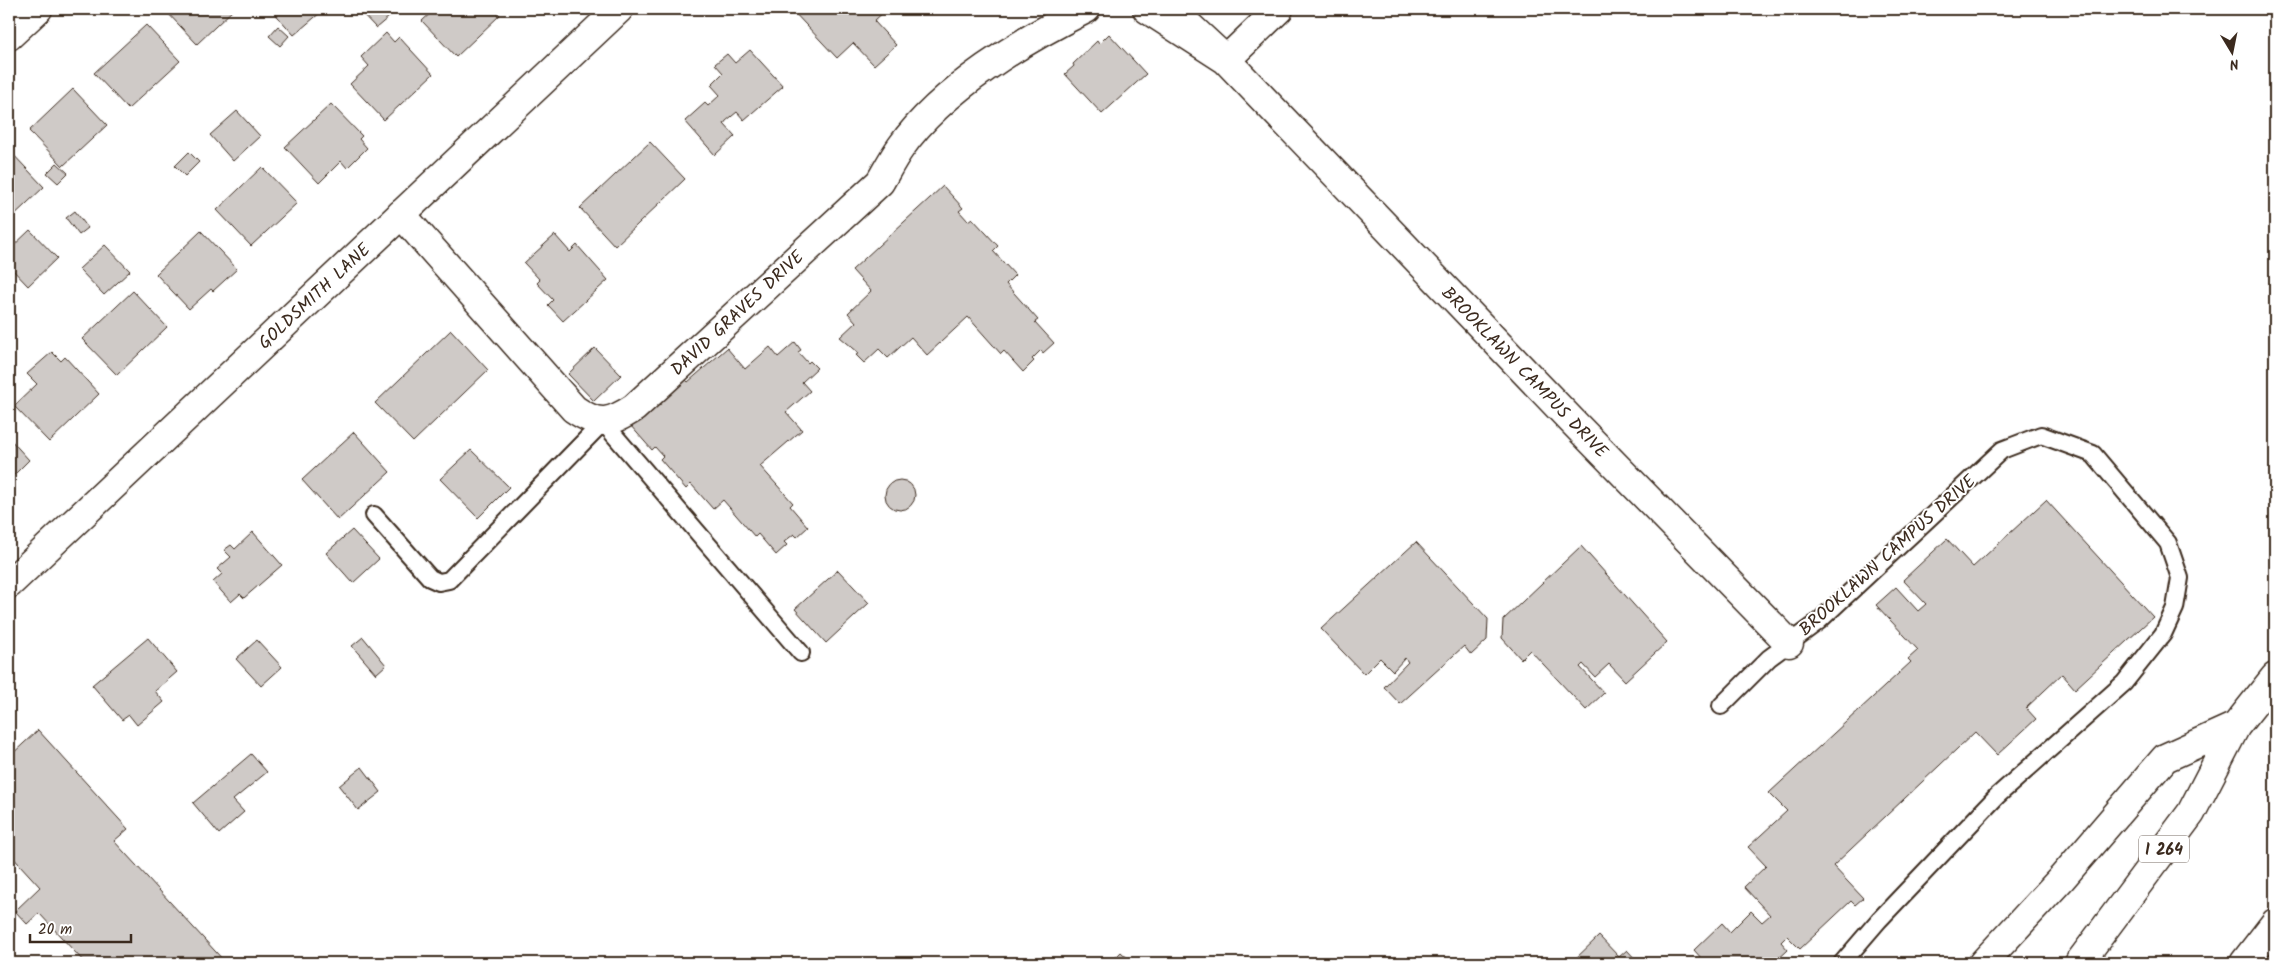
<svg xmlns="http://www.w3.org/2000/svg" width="2284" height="972" font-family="Kalam,sans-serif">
<rect width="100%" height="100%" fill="#fff"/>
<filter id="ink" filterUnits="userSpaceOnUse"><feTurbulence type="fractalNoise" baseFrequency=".02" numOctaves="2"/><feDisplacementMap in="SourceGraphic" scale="10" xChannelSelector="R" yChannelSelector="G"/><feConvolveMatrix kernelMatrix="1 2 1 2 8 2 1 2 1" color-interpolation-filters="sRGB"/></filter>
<g filter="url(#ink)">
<path fill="#cfcac7" stroke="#3b2a1e" d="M164,9H234L197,44Z
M271,9H318L321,12L294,35Z
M358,9H394L396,11L376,28Z
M435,9H494L500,15L456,57L422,21Z
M791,9H887L874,21L896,45L874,65L853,43L837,58Z
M146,25L180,61L128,109L94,73Z
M278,26L289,36L280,46L269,36Z
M386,33L394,42L399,37L433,74L384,120L350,84L369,66L361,57Z
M1109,34L1146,74L1102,114L1065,74L1074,66L1073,64L1097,41L1099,44Z
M750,50L783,86L744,120L737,112L726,121L724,124L735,136L715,155L685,121L705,103L708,106L720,95L711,85L723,73L715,64L727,54L735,63Z
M73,89L107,125L63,166L29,131Z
M331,104L362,136L359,139L367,148L347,168L341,161L319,183L285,147Z
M237,111L260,136L233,161L210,135Z
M650,142L685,179L615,246L580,208Z
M9,150L44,187L9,220Z
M189,152L199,162L185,176L175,166Z
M57,163L68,173L58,183L47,173Z
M262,167L297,203L251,246L217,210Z
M943,186L963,208L959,211L968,221L972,218L998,246L993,251L1015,275L1006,284L1038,320L1035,322L1054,343L1043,353L1041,350L1032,359L1034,361L1023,372L1004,351L1001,354L968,317L927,355L911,337L888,358L879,349L864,363L856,355L859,353L840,337L856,322L848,313L871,291L852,270Z
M75,211L88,228L79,235L66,218Z
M30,230L57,258L28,286L9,266V250Z
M201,231L237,269L213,291L211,289L189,309L156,274Z
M555,235L570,252L577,245L608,280L563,321L548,305L553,300L537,283L540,280L524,263Z
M105,245L130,271L104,295L79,269Z
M133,291L167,327L117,375L82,339Z
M451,330L488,370L413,442L375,403Z
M795,342L801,350L798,352L808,363L810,361L817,368L802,382L810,391L786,412L802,430L760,466L793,503L790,506L808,527L797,537L794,534L784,542L787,545L776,555L758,534L755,537L723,500L713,509L691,484L686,489L660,459L663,456L655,447L652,450L630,425L684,378L688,382L727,348L745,369L770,347L778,357Z
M595,348L621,375L594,401L568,374Z
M52,352L61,361L65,357L99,394L49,442L14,406L37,384L27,374Z
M354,432L390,472L338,520L302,480Z
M9,438L29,460L9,480Z
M471,450L509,487L478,518L440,479Z
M885 495a15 15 0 1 1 30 0a15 15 0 1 1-30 0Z
M2046,500L2153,617L2075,689L2062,674L2026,708L2036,719L1997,755L1975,732L1833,866L1863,898L1855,905L1851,901L1800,949L1787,936L1781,942L1788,950L1774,963H1697L1702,959L1694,950L1722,923L1730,932L1751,911L1762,922L1770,915L1744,887L1766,866L1748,847L1787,811L1769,793L1911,662L1908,659L1918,650L1876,605L1896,587L1918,611L1926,604L1903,580L1947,539L1973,567Z
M352,530L379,559L353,583L326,553Z
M253,532L282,565L244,598L240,594L231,602L213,582L222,574L217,569L231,557L224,550L231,545L235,549Z
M1416,542L1488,619L1487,640L1471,655L1464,646L1400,704L1384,687L1408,662L1405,658L1393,671L1380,658L1364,674L1321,629Z
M1581,546L1667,642L1625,681L1609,664L1595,677L1583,664L1580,667L1604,693L1586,710L1530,650L1521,659L1502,638L1503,620Z
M838,570L869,603L826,643L795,609Z
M363,637L386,665L376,674L352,646Z
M148,638L177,672L155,691L164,702L137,725L129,715L122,720L92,685Z
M257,640L282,667L261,686L236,659Z
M38,730L128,829L114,841L226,963H85L39,913L27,924L15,911L40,887L9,853V757Z
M251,754L267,772L233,800L244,812L219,834L193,803Z
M362,767L381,792L358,810L339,786Z
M1599,936L1619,957L1627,950L1639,963H1571Z
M1121,952L1133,963H1110Z"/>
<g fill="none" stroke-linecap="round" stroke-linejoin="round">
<g stroke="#3b2a1e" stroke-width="20">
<path id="service" d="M374,515L430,578L439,582L449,580L603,422L801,653
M1721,706L1769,658L1819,621L2002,450L2041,435L2093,454L2168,543L2180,578L2175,608L2163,634L2124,683L1997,796L1879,920L1842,963"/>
</g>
<g stroke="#3b2a1e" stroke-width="31">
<path id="minor" d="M1147,9L1226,60L1279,9
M1171,9L1226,60L1572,421L1789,643
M9,36L38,9
M401,214L574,409C599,426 609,424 634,408L880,182C887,170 893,158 901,147C942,89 1023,40 1086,9"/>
</g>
<g stroke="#3b2a1e" stroke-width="31">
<path id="tertiary" d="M9,584L619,9"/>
</g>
<g stroke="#3b2a1e" stroke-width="31">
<path id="motorway" d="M1983,963L2062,878L2165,758L2236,726
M2079,963L2191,813L2236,726L2275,677
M2244,963L2275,923"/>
</g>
<use href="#service" stroke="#fff" stroke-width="16"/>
<use href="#minor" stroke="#fff" stroke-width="28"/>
<use href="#tertiary" stroke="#fff" stroke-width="28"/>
<use href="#motorway" stroke="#fff" stroke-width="28"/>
</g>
</g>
<g text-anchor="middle" stroke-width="4" stroke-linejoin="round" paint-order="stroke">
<rect fill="#fff" stroke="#766a62" stroke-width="1" x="2139" y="835.5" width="50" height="27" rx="4"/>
<g font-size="16" font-weight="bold" fill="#3b2a1e">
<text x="2164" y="855">I 264</text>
</g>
<g font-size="18" fill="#3b2a1e" stroke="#fff">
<text transform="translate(314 296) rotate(-43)" y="6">GOLDSMITH LANE</text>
<text transform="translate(737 313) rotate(-43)" y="6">DAVID GRAVES DRIVE</text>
<text transform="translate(1525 372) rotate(46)" y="6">BROOKLAWN CAMPUS DRIVE</text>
<text transform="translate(1887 555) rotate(-42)" y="6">BROOKLAWN CAMPUS DRIVE</text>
</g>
</g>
<rect width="2284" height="972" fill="none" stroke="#fff" stroke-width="30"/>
<rect x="15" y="15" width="2254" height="942" fill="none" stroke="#3b2a1e" stroke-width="2" filter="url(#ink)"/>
<g transform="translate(2232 52) rotate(170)" stroke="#ffffff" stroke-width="4" paint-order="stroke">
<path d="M0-4L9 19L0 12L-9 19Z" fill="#3b2a1e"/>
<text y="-8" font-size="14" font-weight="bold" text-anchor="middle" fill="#3b2a1e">N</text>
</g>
<path d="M30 934v8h101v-8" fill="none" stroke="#3b2a1e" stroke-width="2.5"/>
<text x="38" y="934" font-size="15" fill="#3b2a1e" stroke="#ffffff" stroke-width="4" paint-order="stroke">20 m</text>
</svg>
